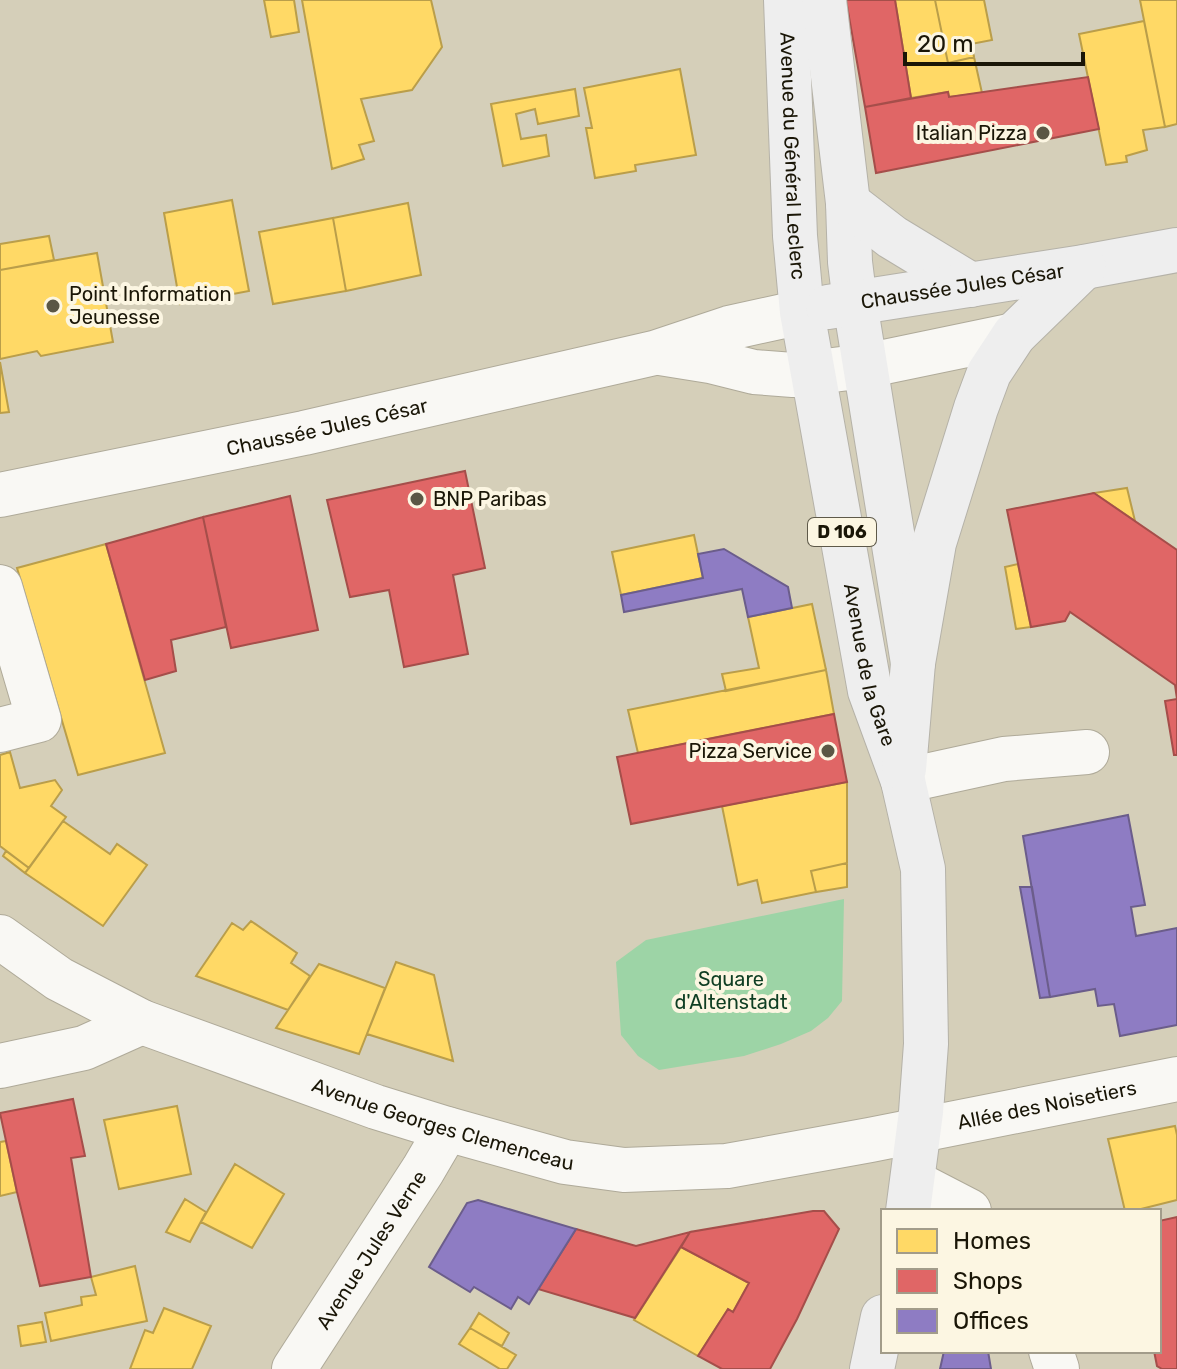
<svg xmlns="http://www.w3.org/2000/svg" width="1177" height="1369" font-family="Rubik,sans-serif">
<rect width="100%" height="100%" fill="#d5cfb9"/>
<path fill="#9dd4a6" d="M844,899L842,1001L828,1018L811,1031L781,1044L744,1056L659,1070L638,1056L621,1035L616,962L646,940Z"/>
<path fill="#ffd966" stroke="#ba9e4a" stroke-width="2" d="M264,0H294L299,32L271,37Z
M302,0H431L442,47L412,90L361,99L374,141L359,145L364,159L332,169Z
M895,0H935L948,63L974,57L982,93L949,97L948,92L911,98Z
M935,0H984L992,40L971,44L974,57L948,63Z
M1140,0H1177V124L1165,127Z
M1144,21L1165,127L1143,130L1147,150L1126,156L1127,162L1106,165L1079,34Z
M680,69L696,155L635,165L636,171L595,178L586,128H592L584,88Z
M575,89L579,116L538,124L535,109L516,114L521,139L546,135L549,156L503,166L491,104Z
M232,200L249,291L180,304L164,213Z
M408,203L421,275L346,291L333,218Z
M333,218L346,291L273,304L259,232Z
M49,236L54,260L0,270V244Z
M97,253L113,342L41,356L37,351L0,359V270Z
M0,362L9,412L0,413Z
M1127,488L1135,521L1094,493Z
M694,535L703,578L621,595L612,552Z
M106,544L165,753L78,775L17,568Z
M1018,564L1031,627L1016,629L1005,567Z
M812,604L826,670L726,691L722,674L759,668L748,617Z
M826,670L834,714L638,753L628,710Z
M10,752L20,788L55,780L62,790L51,806L66,817L29,868L0,846V755Z
M847,782V863L811,871L816,892L762,903L757,880L738,885L722,806Z
M63,821L110,854L117,844L147,865L103,926L25,873Z
M6,851L29,868L25,873L3,856Z
M847,863V887L816,892L811,871Z
M251,921L297,953L291,963L310,976L288,1010L196,976L232,923L243,930Z
M396,962L434,975L453,1061L367,1034Z
M319,964L385,988L359,1054L276,1028Z
M177,1106L191,1174L119,1189L104,1120Z
M1175,1126L1177,1135V1200L1133,1211H1125L1108,1139Z
M6,1141L17,1192L0,1196V1142Z
M235,1164L284,1194L252,1248L201,1222Z
M185,1199L206,1212L190,1242L166,1232Z
M681,1247L749,1283L733,1312L728,1309L698,1356L634,1320Z
M135,1266L147,1321L51,1341L45,1313L82,1305L81,1297L96,1295L91,1277Z
M164,1308L211,1326L192,1369H130L145,1330L153,1333Z
M479,1313L509,1333L502,1346L470,1328Z
M42,1322L46,1342L21,1346L18,1326Z
M470,1328L516,1355L507,1369H500L459,1344Z"/>
<path fill="#e06666" stroke="#a54e4a" stroke-width="2" d="M846,0H895L911,98L865,107Z
M1088,77L1099,129L876,173L865,107L948,92L949,97Z
M465,471L485,568L453,575L468,654L404,667L389,590L350,597L327,500Z
M1094,493L1177,550V755H1174L1165,701L1177,699L1175,685L1070,612L1065,621L1031,627L1007,510Z
M290,496L318,630L231,648L203,517Z
M203,517L226,627L171,640L176,671L145,680L106,544Z
M834,714L847,782L631,824L617,757Z
M73,1099L85,1156L71,1158L91,1277L40,1286L17,1192L0,1113Z
M813,1211H824L839,1229L797,1319L770,1369H722L698,1356L728,1309L733,1312L749,1283L681,1247L690,1232Z
M1177,1217V1369H1162L1157,1366L1154,1351H1159V1221Z
M576,1229L636,1246L690,1232L635,1318L538,1289Z"/>
<path fill="#8e7cc3" stroke="#6b5d8b" stroke-width="2" d="M724,549L788,587L792,608L748,617L742,589L624,612L621,595L703,578L698,554Z
M1128,815L1145,905L1131,907L1136,936L1177,928V1025L1120,1036L1114,1004L1098,1006L1095,989L1050,997L1023,836Z
M1020,887H1032L1050,997L1040,998Z
M478,1200L576,1229L529,1304L518,1297L511,1309L474,1287L470,1292L429,1267L467,1203Z
M944,1351H988L991,1369H940Z"/>
<g fill="none" stroke-linecap="round" stroke-linejoin="round">
<g stroke="#afaa99" stroke-width="46">
<g id="minor">
<path d="M660,353L710,361L754,372L793,375L865,366L1014,335"/>
<path id="s1" d="M0,495L304,433L654,353L729,328L802,312"/>
<path d="M0,587L39,720L0,730"/>
<path d="M903,781L1004,759L1087,752"/>
<path id="s2" d="M0,937L59,979L142,1022L376,1107L447,1129L565,1162L624,1170L727,1166L870,1140L1177,1079"/>
<path d="M0,1066L84,1048L142,1022"/>
<path d="M913,1182L969,1211"/>
<path d="M1051,1351L1057,1369"/>
<path id="s3" d="M294,1369L423,1170L447,1129"/>
</g>
</g>
<g stroke="#b5b2a8" stroke-width="46">
<g id="major">
<path id="s4" d="M786,0L795,236L802,312L870,691L903,781L923,869L926,1044L921,1112L908,1211"/>
<path d="M824,0L848,203L850,262L855,303L913,663"/>
<path d="M848,203L892,237L971,285"/>
<path id="s5" d="M828,307L1084,267L1177,250"/>
<path d="M904,769L913,663L934,543L976,408L989,373L1014,335L1084,267"/>
<path d="M872,1369L883,1317"/>
</g>
</g>
<use href="#minor" stroke="#f9f8f4" stroke-width="44"/>
<use href="#major" stroke="#eee" stroke-width="44"/>
</g>
<g fill="#5b5745" stroke="#fcf6e2" stroke-width="3">
<circle cx="1043" cy="133" r="8"/>
<circle cx="53" cy="306" r="8"/>
<circle cx="417" cy="499" r="8"/>
<circle cx="828" cy="751" r="8"/>
</g>
<g text-anchor="middle" stroke-width="8" stroke-linejoin="round" paint-order="stroke">
<rect fill="#fcf6e2" stroke="#5e5949" stroke-width="2" x="808" y="518" width="68" height="28" rx="6"/>
<g font-size="18" font-weight="bold" fill="#1a1607">
<text x="842" y="538">D 106</text>
</g>
<g font-size="20" fill="#1a1607" stroke="#fcf6e2" text-anchor="end">
<text x="1027" y="140">Italian Pizza</text>
<text x="69" y="301" text-anchor="start">Point Information<tspan x="69" dy="23">Jeunesse</tspan></text>
<text x="433" y="506" text-anchor="start">BNP Paribas</text>
<text x="812" y="758">Pizza Service</text>
</g>
<g font-size="20" fill="#1a1607" stroke="#fcf6e2">
<text dy="7" stroke="none"><textPath href="#s4" startOffset="156">Avenue du Général Leclerc</textPath></text>
<text dy="7" stroke="none"><textPath href="#s5" startOffset="136">Chaussée Jules César</textPath></text>
<text dy="7" stroke="none"><textPath href="#s1" startOffset="334">Chaussée Jules César</textPath></text>
<text dy="7" stroke="none"><textPath href="#s4" startOffset="672">Avenue de la Gare</textPath></text>
<text dy="7" stroke="none"><textPath href="#s2" startOffset="1100">Allée des Noisetiers</textPath></text>
<text dy="7" stroke="none"><textPath href="#s2" startOffset="484">Avenue Georges Clemenceau</textPath></text>
<text dy="7" stroke="none"><textPath href="#s3" startOffset="142">Avenue Jules Verne</textPath></text>
</g>
<g font-size="20" fill="#0f3e23" stroke="#fcf6e2">
<text x="731" y="986">Square<tspan x="731" dy="23">d'Altenstadt</tspan></text>
</g>
</g>
<rect x="881" y="1209" width="280" height="144" fill="#fcf6e2" stroke="#a29c8a" stroke-width="2"/>
<rect x="897" y="1229" width="40" height="24" fill="#ffd966" stroke="#a29c8a" stroke-width="2"/>
<text x="953" y="1249" font-size="24" fill="#1a1607">Homes</text>
<rect x="897" y="1269" width="40" height="24" fill="#e06666" stroke="#a29c8a" stroke-width="2"/>
<text x="953" y="1289" font-size="24" fill="#1a1607">Shops</text>
<rect x="897" y="1309" width="40" height="24" fill="#8e7cc3" stroke="#a29c8a" stroke-width="2"/>
<text x="953" y="1329" font-size="24" fill="#1a1607">Offices</text>
<path d="M905 52v12h178v-12" fill="none" stroke="#1a1607" stroke-width="4"/>
<text x="917" y="52" font-size="24" fill="#1a1607" stroke="#fcf6e2" stroke-width="6" paint-order="stroke">20 m</text>
</svg>
